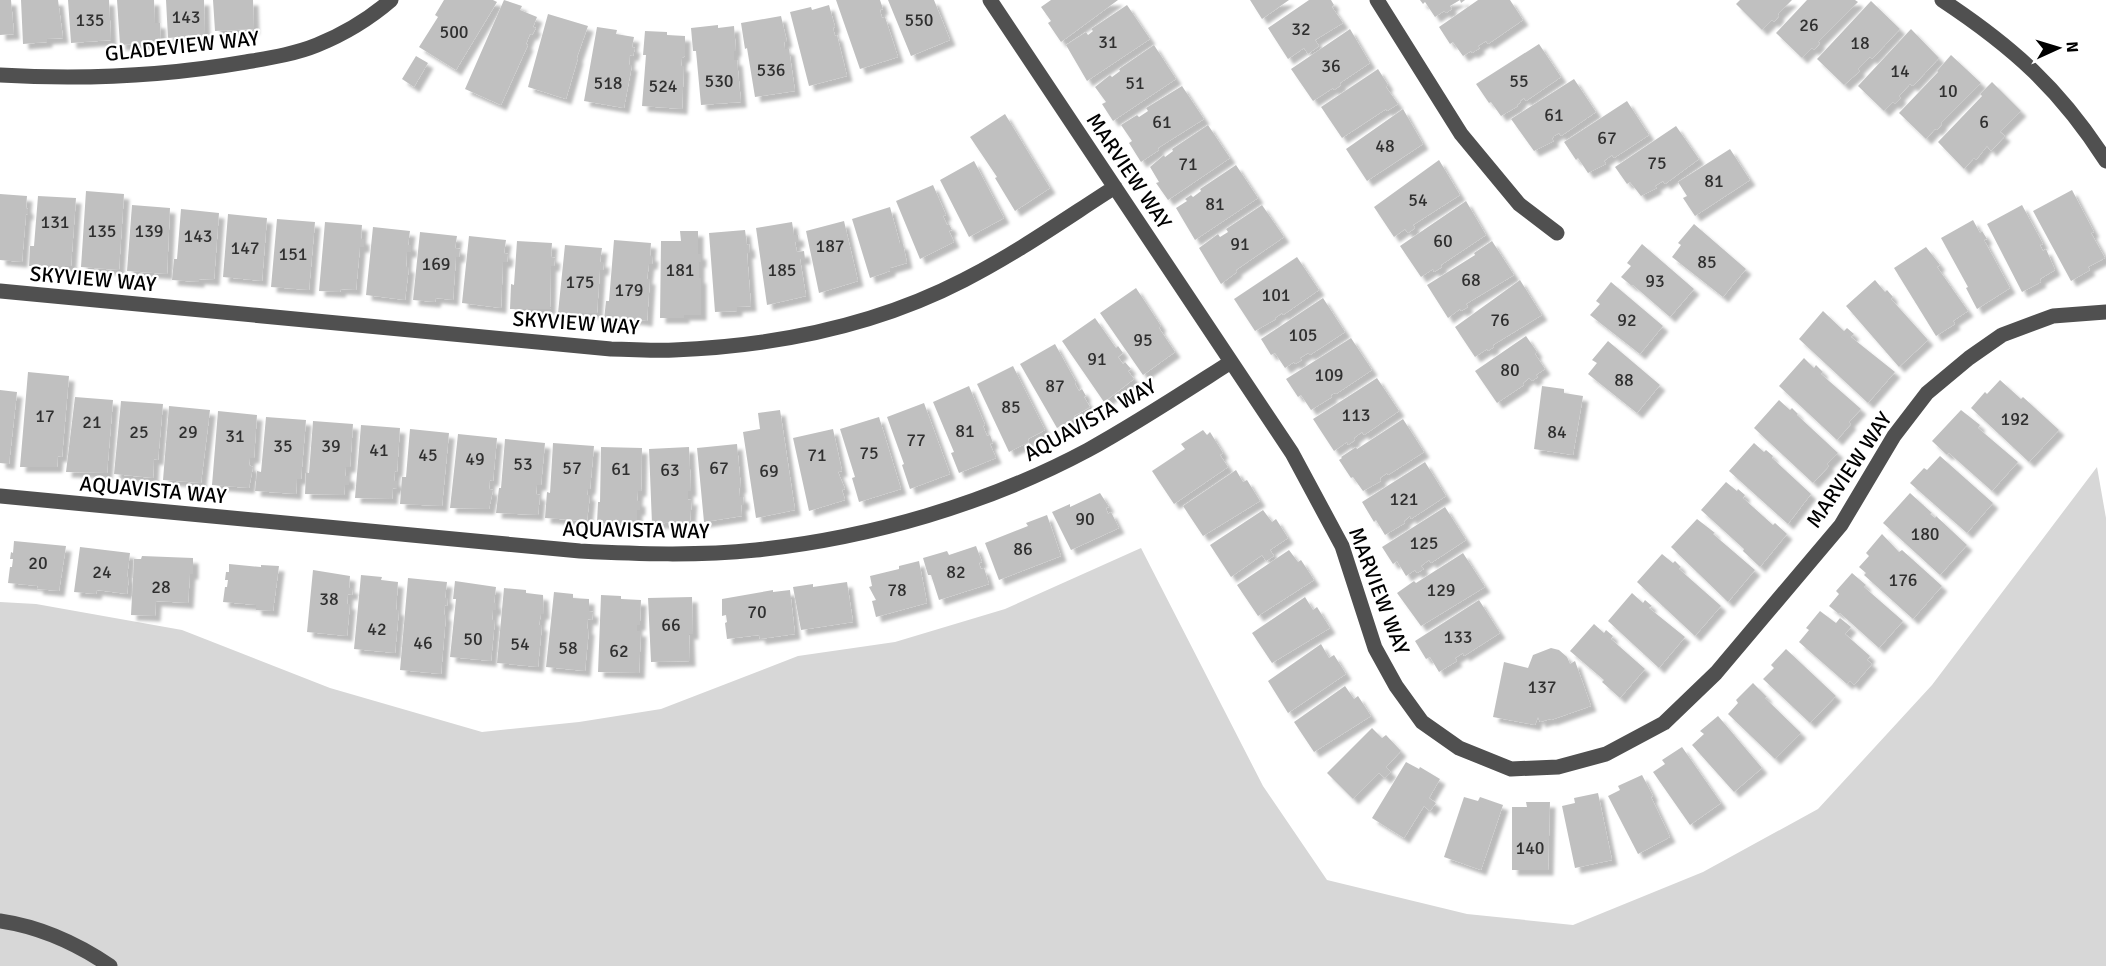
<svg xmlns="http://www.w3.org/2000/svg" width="2106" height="966" font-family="Signika,sans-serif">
<defs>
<filter id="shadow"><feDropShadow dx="5.5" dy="5.5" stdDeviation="1.5" flood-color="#0004"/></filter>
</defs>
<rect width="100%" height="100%" fill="#fff"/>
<path fill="#d7d7d7" d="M2097,467L2106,518V966H0V602L36,604L182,630L330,688L482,732L579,722L661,709L798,656L895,642L1005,609L1141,548L1263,786L1327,880L1467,914L1573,925L1703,872L1818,809L1932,685Z"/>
<path fill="#c0c0c0" filter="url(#shadow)" d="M0,0H11L14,34L0,35Z
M21,0H58L63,38L47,39V42L23,44Z
M68,0H109L111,40L71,43Z
M117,0H154L155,23H160L161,43L120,45Z
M166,0H204L205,35L168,38Z
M213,0H253L254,29L215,31Z
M444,0H493L497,2L456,70L419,47L438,17L435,15Z
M504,0L522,6L520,10L537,17L533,27L536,28L532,35L530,34L526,44L528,45L501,105L465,89Z
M836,0H880L883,9L880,10L882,18L885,17L898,57L860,69Z
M888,0H934L950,40L911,56Z
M1051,0H1118L1061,42L1048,23L1051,21L1041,7Z
M1250,0H1289L1262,19Z
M1309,0H1331L1334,5L1332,7L1343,23L1315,40L1319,46L1308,54L1304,48L1288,59L1268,28Z
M1420,0H1465L1461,3L1460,0L1450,6L1452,9L1446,13L1444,11L1435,17L1425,2L1423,4Z
M1478,0H1510L1523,20L1488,44L1486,41L1478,46L1480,48L1472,53L1471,51L1463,56L1453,42L1450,44L1439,27Z
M1740,0H1792L1778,14L1779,16L1774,22L1772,20L1762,30L1736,4Z
M1807,0H1855L1858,2L1818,42L1820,43L1814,50L1812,48L1802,58L1776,33Z
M1871,1L1900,29L1872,59L1870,57L1858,69L1860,71L1844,85L1817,59Z
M829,5L835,27L833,28L835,36L837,35L847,76L809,86L790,12L811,7L812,10Z
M1127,5L1150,39L1087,81L1066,45L1086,32L1088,35L1093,31L1091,29Z
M548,14L588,26L577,57L578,58L566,99L528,87Z
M781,16L787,42H784L785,49H789L795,91L755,97L747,48L745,49L741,23Z
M718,25V28L734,26L736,51H734V60H737L741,102L701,105L696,51H693L691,28Z
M597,27L617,30L616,34L634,37L632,47L635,48L633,56L630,55L629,65H632L624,108L584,101Z
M1350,29L1370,63L1340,83L1341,85L1334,90L1333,88L1313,101L1291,69Z
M1911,29L1939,58L1913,86L1910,84L1899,96L1901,98L1895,104L1893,102L1884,111L1858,86Z
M645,31L667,32V35L685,36V56L682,58L681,66H684L682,109L642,106L646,55H643Z
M1539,44L1561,77L1526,101L1524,98L1520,101L1521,102L1517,105L1518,106L1501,116L1491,102L1489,103L1476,84Z
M1154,45L1176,79L1113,121L1102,104L1106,102L1095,87L1110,75L1112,77L1120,71L1119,69Z
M1951,55L1981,83L1941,123L1942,124L1937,130L1935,129L1926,139L1899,113L1938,72L1937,71Z
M416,56L428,63L414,87L402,79Z
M1378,69L1388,85L1386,87L1398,104L1387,111L1386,109L1342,138L1321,107Z
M1574,79L1596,112L1561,136L1559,133L1554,136L1552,139L1554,141L1534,151L1511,119Z
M1992,82L2021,111L2000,132L2005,136L1991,151L1987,146L1976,160L1974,158L1964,169L1938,142L1982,96L1980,94Z
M1182,86L1204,119L1158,148L1159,150L1141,162L1129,143L1132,141L1121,125L1137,115L1139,117L1148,111L1146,108Z
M1627,101L1649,135L1614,158L1612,155L1604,161L1606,164L1588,173L1578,158L1576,160L1564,142Z
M1403,109L1423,144L1367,181L1346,149Z
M1005,114L1050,188L1015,211L995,178L997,177L970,137Z
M1208,125L1230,158L1168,200L1156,183L1159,182L1150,167L1164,155L1165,157L1173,151L1172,149Z
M1676,126L1699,159L1665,184L1663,181L1655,186L1657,188L1641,196L1630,182L1627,184L1615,167Z
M1730,149L1750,180L1695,216L1683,198L1687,196L1678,182Z
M1439,160L1460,195L1413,225L1415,228L1408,233L1405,229L1394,237L1374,207Z
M974,161L1004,218L969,237L940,180Z
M1236,165L1258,198L1195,240L1176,208L1187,201L1185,199L1191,195L1193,197L1201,191L1200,189Z
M933,185L946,215L943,216L947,225L949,224L952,230L949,231L954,242L920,259L896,201Z
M2072,190L2094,232L2091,233L2105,258L2088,267L2090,270L2071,281L2033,211Z
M86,191L124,194L119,270L81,267Z
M0,194L27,196L26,208L28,209V215L26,214L22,262L0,260Z
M38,196L76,198L71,266H29L30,246H34Z
M1466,201L1486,235L1441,265L1442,267L1434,272L1433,269L1421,277L1400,246Z
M132,205L170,208L167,274L127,271Z
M1262,205L1284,237L1236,270L1237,272L1221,284L1199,248L1218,234L1220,237L1228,232L1226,229Z
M2022,205L2043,244L2040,245L2043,251L2046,249L2055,270L2040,279L2041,282L2022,292L1987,224Z
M890,207L900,244H903L907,263L890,268V271L870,278L852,219Z
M181,209L219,213L214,280L199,279V282L172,280L174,259H177Z
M228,214L267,218L262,281L223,277Z
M277,219L315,222L309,290L271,287Z
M1973,220L1980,233L1982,231L1987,239L1984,240L2010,288L1977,309L1966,288L1968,287L1941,238Z
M844,221L858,281L819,293L806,231Z
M325,222L362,225L361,239H364V247H360L356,290L341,289L340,292L319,291Z
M792,222L794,235H798L799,242H795L797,252L804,251L805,259H800L806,296L767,305L756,228Z
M1694,224L1746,269L1723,297L1672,257L1681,245L1678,243Z
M373,227L410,231L408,245H411V252H407L406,267H409L405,300L366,295Z
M745,230L747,245L749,244L750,253H747L751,306L737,307V311L715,312L709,233Z
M680,231H698V254H701V262H699V278H701V315H684V318H660L661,241H681Z
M420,232L457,236L455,248L460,249L459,257H456L453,300L436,298L435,302L413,300Z
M469,236L506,240L504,253L508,254L507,262H503L501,308L462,303Z
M614,240L651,243L650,256H653L652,264H649L647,279H650L647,321L632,319V323L604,320L606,301H609Z
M517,241L552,243L551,257L555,258L554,266H551L550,309H510L511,284L514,285Z
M1492,241L1514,275L1466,304L1468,307L1461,311L1460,309L1448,318L1427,285L1475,255L1474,253Z
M1642,244L1694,289L1670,317L1633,285L1632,286L1621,277L1631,266L1627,263Z
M565,245L602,248L600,262H604L603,270H600L597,313H558Z
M1926,247L1940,265L1937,267L1968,311L1953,321L1955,324L1936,336L1894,268Z
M1297,257L1319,290L1283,315L1282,313L1275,318L1276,319L1255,331L1234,299Z
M1520,280L1542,315L1493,345L1494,347L1488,351L1487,349L1475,357L1455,327Z
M1875,280L1885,292L1887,290L1893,297L1891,299L1928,340L1899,367L1846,306Z
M1611,282L1663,326L1640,354L1590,315L1600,304L1596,301Z
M1136,288L1161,326L1159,328L1175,352L1143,375L1100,313Z
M1323,298L1345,332L1310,355L1308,353L1300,358L1302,360L1295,364L1294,362L1285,368L1275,353L1271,355L1261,339Z
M1823,311L1844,331L1847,328L1854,334L1851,337L1895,372L1868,403L1799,339Z
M1095,318L1116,348L1118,346L1123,353L1118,357L1123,364L1125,362L1131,369L1128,371L1134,379L1104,402L1062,341Z
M1526,336L1537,352L1535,354L1545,369L1536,375L1538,377L1532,381L1529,378L1523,383L1524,385L1497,403L1475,371Z
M1351,338L1372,370L1336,394L1335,393L1331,395L1332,397L1311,410L1301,395L1298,397L1286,379Z
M1608,341L1660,385L1637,413L1588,374L1597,363L1592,360Z
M1055,344L1076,382L1075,384L1079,391L1082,389L1086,396L1084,397L1090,407L1074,416L1075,418L1057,428L1020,364Z
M1804,358L1814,368L1816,365L1823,372L1821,374L1861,409L1849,422L1851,424L1837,440L1779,386Z
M1013,366L1045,430L1028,439L1029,442L1009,452L977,384Z
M28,372L69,376L62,457L58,456L57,467H20Z
M1377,378L1399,411L1364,435L1362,432L1354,438L1355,440L1348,445L1347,442L1334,451L1313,419Z
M2000,380L2021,399L2023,397L2059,430L2029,462L1971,408L1985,392L1987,394Z
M969,386L985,425L983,426L987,436L990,435L993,443L990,444L996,458L959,473L951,453L954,452L933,402Z
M1542,386L1564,389V393L1583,396L1573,455L1534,449Z
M0,390L17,392L9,464L0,463Z
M75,397L113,400L107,473L66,472Z
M1779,400L1790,410L1792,408L1798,414L1797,415L1838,453L1827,464L1829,466L1813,483L1754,428Z
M121,401L163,404L158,460L154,459L153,478L114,474Z
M924,403L950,474L910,489L902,465L904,464L887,417Z
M169,406L210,410L201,483L163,480Z
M780,410L795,510L756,518L743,432L760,429L758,413Z
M1961,410L1980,425L1978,428L2018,462L1992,491L1949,453L1947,455L1932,441Z
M218,411L257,415L254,458H250L249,465L253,467L249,488L212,485Z
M266,417L306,420L301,479H297L296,494L255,491L257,471L261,472Z
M879,417L901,489L859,502L852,478L855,477L840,429Z
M1403,419L1424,452L1388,475L1387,473L1380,478L1381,481L1363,491L1353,477L1351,478L1339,460L1342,458L1341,457L1356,447L1357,449Z
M313,421L353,424L350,467H346L345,476H349V485H345L344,495L305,494L306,472L309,473Z
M361,425L400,428L397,472L395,471L394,481H397V489L393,488L392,499L355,498Z
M410,429L449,433L442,506L400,504L402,477H406Z
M833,429L842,471L838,472L845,489L842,490L845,500L809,511L793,438Z
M1203,430L1207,435L1210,432L1223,453L1220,455L1228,467L1174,504L1152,471L1185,449L1181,444Z
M458,434L497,438L493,481L490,480L489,489L493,490L489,509L450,508Z
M505,439L545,443L541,485H537L536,494L540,495L538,515L496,513L499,488H501Z
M553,443L594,446L590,489H588L587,495H590L587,521L545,518L547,492L550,493Z
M1754,443L1764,452L1766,450L1773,456L1772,458L1811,494L1788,524L1729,471Z
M737,444L741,488H739L740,497H743L744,505H741L742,516L704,522L697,448Z
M601,447L642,448L641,491H638L637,501H640V510H637V524L597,523L598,502H600Z
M689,447L691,491H688V500L692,499L690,521L652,524L649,449Z
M1940,456L1993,503L1967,533L1910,483L1924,468L1927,470Z
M1425,462L1446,496L1411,519L1410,516L1404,521L1405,523L1385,535L1376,520L1374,522L1362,502Z
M1236,470L1243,482L1247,480L1260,501L1203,536L1183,506Z
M1726,482L1737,491L1738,489L1745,495L1743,498L1773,525L1775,523L1787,534L1760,567L1743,551L1744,549L1701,510Z
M1100,493L1109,507L1106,508L1108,514L1111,512L1119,528L1071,550L1052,512L1070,504V507Z
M1910,493L1932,513L1930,514L1935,518L1936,516L1967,545L1940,575L1883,523Z
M1445,507L1466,540L1431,563L1429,560L1421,566L1424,569L1417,573L1415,570L1406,576L1397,561L1393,564L1382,547Z
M1263,510L1272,522L1276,519L1288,538L1270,550L1274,556L1266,561L1262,555L1231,577L1210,545Z
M1047,515L1061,556L999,580L985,543L1028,526L1026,523Z
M1697,519L1715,533L1713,534L1755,570L1728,602L1671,547Z
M1882,534L1899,552L1902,550L1942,586L1913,619L1864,575L1866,573L1859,567L1869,556L1866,553Z
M14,541L66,546L59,591L37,589L38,586L8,583L10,567H12L13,559H10L11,552L13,553Z
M976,546L982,562L979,563L981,569L984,568L989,584L939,600L931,575H928L923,558L947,551L949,555Z
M80,547L130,553L127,577H129L127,594L97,590L96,594L74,592Z
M1289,550L1298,562L1301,560L1314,580L1258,616L1237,585Z
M1463,553L1485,587L1421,626L1397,593L1414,581L1416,583Z
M1662,554L1673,563L1675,561L1681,567L1679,569L1721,606L1695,636L1637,582Z
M142,556L193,558V574H190L188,603L156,601L155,616L131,615L134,559H141Z
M919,561L927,603L876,617L872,601L876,600L869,587L872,586L870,576L899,569V566Z
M229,564L261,567V565L279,566L273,611L256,610V605L223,602L225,587H227L228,580H225L226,572H229Z
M313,570L350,576L349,588H353L352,595L348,594L347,604H350L347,636L307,632Z
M1852,573L1866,585L1864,587L1903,621L1879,648L1840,613L1839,614L1829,606L1839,594L1836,591Z
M361,575L382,577L381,580L398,582L396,610H399L395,653L354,649Z
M408,578L447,582L445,598H448L447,606L445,605L444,615H446L441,674L400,670Z
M455,581L496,587L494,603H496V610H493L492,620H495L491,661L450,657L456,599H453Z
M847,582L853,622L801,630L793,587L813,584V587Z
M504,588L526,590V593L543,595L544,614H541L539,625H542L538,667L497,663Z
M773,590V592L790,590L795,634L760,639L759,635L727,639L725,623L727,622L726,615L722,616V599Z
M554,592L573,594V598L589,599V611L593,612L592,620L588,619L587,629H589L585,671L546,667Z
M1632,593L1643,603L1645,600L1652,606L1649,608L1685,637L1659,668L1608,621Z
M601,595L621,596V599L641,600L640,621V625H637V631H641L639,673L598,672Z
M692,597L693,634H689L690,661L651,662L648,598Z
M1305,597L1313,610L1317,607L1330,628L1272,663L1252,633Z
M1479,600L1500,633L1464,656L1463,653L1455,658L1457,661L1439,672L1430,657L1426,659L1415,641Z
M1820,611L1836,623L1840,618L1851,627L1845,634L1870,656L1867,660L1872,664L1854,685L1850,681L1847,684L1799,642L1809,630L1806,628Z
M1594,624L1604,633L1606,630L1613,636L1611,639L1645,669L1620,698L1602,682L1604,680L1570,651Z
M1321,644L1329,658L1334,655L1346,674L1288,713L1268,681Z
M1551,648L1559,650L1567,657L1570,664L1575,661L1591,706L1551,720L1550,719L1540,722L1538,717L1535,725L1493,717L1504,662L1528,668L1533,655Z
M1786,649L1836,696L1810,723L1763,679L1774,668L1771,665Z
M1753,683L1767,697L1765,698L1801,733L1775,759L1728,714L1738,703L1736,700Z
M1345,686L1354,699L1358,696L1371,716L1314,752L1294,722Z
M1718,716L1762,768L1734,792L1692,745L1704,734L1700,731Z
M1372,728L1382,738L1386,735L1401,751L1386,767L1391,772L1385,778L1379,773L1353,799L1327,773Z
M1682,747L1721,803L1690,825L1653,772L1665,764L1662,760Z
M1406,762L1419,769L1420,767L1440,779L1429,798L1436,803L1430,811L1424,806L1404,838L1372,818Z
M1642,775L1653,796L1651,797L1670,837L1638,854L1608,796L1620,790L1618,786L1620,785Z
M1598,793L1612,860L1575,868L1562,806L1575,803L1574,798Z
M1464,797L1478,801L1480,797L1503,805L1481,870L1444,857Z
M1526,802H1550L1548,870H1512V807H1527Z"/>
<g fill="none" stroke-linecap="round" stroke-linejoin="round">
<path stroke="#505050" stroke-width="15" d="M990,0L1292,453L1342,546L1375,648L1396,686L1422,722L1459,748L1511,769L1558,767L1606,754L1664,723L1716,673L1841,525L1894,436L1927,393L1969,358L2002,335L2053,316L2106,312
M1377,0L1461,134L1519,204L1557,233
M1942,0C2013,47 2060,89 2106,161
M0,75C82,80 165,76 246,62C269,58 295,54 317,45C344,34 369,19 391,0
M0,291L611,349C632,349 653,351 674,350C773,346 875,326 964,280C1017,253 1065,219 1115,187
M0,496L580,551C639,554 697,556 756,550C870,538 987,504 1088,450C1137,423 1184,392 1231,362
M0,921C41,927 76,943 110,966"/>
</g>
<g text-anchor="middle" stroke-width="4.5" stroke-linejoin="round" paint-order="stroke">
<g font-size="18" fill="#303030">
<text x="186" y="23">143</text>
<text x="90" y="26">135</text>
<text x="919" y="26">550</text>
<text x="1809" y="31">26</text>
<text x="1301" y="35">32</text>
<text x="454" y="38">500</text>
<text x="1108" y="48">31</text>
<text x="1860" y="49">18</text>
<text x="1331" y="72">36</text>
<text x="771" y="76">536</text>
<text x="1900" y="77">14</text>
<text x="719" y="87">530</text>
<text x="1519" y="87">55</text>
<text x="608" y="89">518</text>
<text x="1135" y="89">51</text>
<text x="663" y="92">524</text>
<text x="1948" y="97">10</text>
<text x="1554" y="121">61</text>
<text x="1162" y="128">61</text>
<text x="1984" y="128">6</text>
<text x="1607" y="144">67</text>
<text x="1385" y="152">48</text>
<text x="1657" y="169">75</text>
<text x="1188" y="170">71</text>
<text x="1714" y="187">81</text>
<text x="1418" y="206">54</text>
<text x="1215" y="210">81</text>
<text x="55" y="228">131</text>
<text x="102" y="237">135</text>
<text x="149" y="237">139</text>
<text x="198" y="242">143</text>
<text x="1443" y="247">60</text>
<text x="1240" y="250">91</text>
<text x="830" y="252">187</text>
<text x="245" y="254">147</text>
<text x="293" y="260">151</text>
<text x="1707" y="268">85</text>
<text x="436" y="270">169</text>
<text x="680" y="276">181</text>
<text x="782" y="276">185</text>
<text x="1471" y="286">68</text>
<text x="1655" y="287">93</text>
<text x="580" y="288">175</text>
<text x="629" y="296">179</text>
<text x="1276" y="301">101</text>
<text x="1500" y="326">76</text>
<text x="1627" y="326">92</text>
<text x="1303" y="341">105</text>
<text x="1143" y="346">95</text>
<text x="1097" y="365">91</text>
<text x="1510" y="376">80</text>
<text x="1329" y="381">109</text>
<text x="1624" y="386">88</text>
<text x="1055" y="392">87</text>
<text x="1011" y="413">85</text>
<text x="1356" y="421">113</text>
<text x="45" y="422">17</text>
<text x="2015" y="425">192</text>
<text x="92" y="428">21</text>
<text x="965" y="437">81</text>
<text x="139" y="438">25</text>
<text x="188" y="438">29</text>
<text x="1557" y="438">84</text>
<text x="235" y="442">31</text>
<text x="916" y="446">77</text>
<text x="283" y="452">35</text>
<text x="331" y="452">39</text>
<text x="379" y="456">41</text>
<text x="869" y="459">75</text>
<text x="428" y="461">45</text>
<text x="817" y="461">71</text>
<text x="475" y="465">49</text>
<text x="523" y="470">53</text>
<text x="572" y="474">57</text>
<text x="719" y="474">67</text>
<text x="621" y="475">61</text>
<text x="670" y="476">63</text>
<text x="769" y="477">69</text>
<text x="1404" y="505">121</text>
<text x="1085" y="525">90</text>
<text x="1925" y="540">180</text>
<text x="1424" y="549">125</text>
<text x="1023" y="555">86</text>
<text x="38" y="569">20</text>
<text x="102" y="578">24</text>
<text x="956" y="578">82</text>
<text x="1903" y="586">176</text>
<text x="161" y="593">28</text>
<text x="897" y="596">78</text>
<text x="1441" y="596">129</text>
<text x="329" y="605">38</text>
<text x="757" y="618">70</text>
<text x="671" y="631">66</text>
<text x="377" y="635">42</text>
<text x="1458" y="643">133</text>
<text x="473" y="645">50</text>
<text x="423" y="649">46</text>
<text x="520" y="650">54</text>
<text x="568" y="654">58</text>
<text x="619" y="657">62</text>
<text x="1542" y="693">137</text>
<text x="1530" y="854">140</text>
</g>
<g font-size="21" fill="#000" stroke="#fff">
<text transform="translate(182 46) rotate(-6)" y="7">GLADEVIEW WAY</text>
<text transform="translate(1129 171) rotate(56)" y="7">MARVIEW WAY</text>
<text transform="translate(93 279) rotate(5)" y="7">SKYVIEW WAY</text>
<text transform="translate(576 323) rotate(4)" y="7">SKYVIEW WAY</text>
<text transform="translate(1090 420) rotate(-29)" y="7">AQUAVISTA WAY</text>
<text transform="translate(1849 470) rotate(-56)" y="7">MARVIEW WAY</text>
<text transform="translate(153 490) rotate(5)" y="7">AQUAVISTA WAY</text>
<text transform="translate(636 530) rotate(1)" y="7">AQUAVISTA WAY</text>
<text transform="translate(1379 591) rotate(69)" y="7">MARVIEW WAY</text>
</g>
</g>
<g transform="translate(2058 48) rotate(86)" stroke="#ffffff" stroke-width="4.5" paint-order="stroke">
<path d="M0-4.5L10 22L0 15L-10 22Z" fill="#000000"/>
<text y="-9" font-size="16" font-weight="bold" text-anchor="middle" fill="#000000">N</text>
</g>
</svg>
